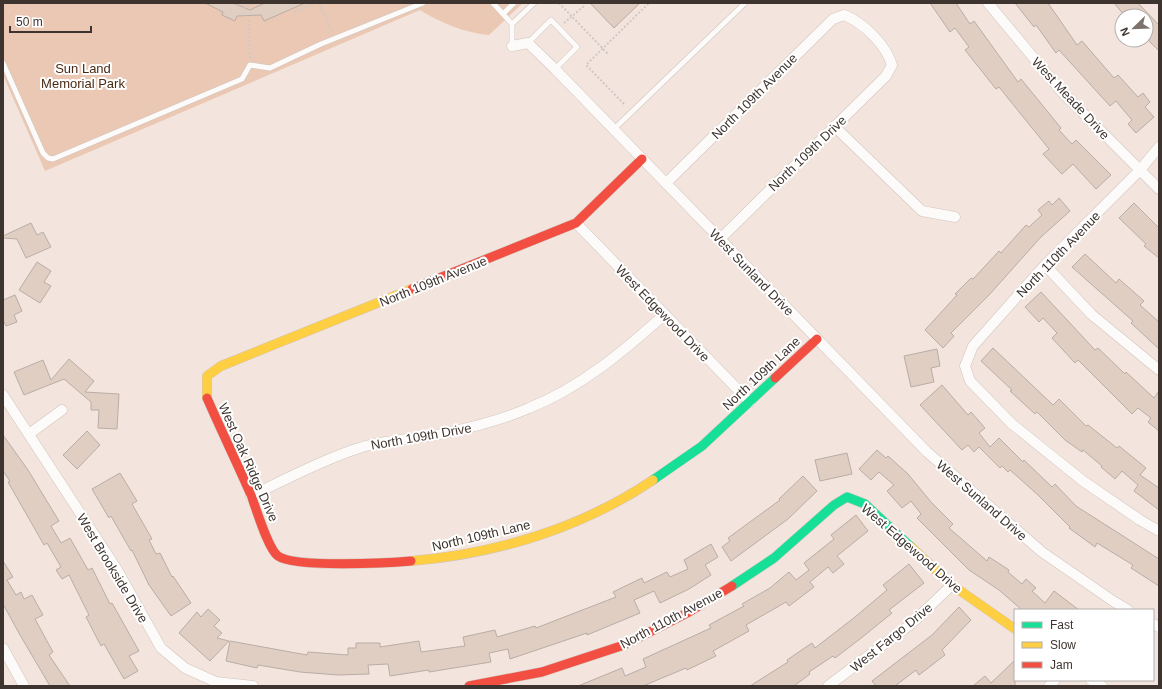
<svg xmlns="http://www.w3.org/2000/svg" width="1162" height="689" font-family="Arial,sans-serif">
<rect width="100%" height="100%" fill="#f3e5dd"/>
<path fill="#ebc8b3" d="M3,3H523L489,35C466,33 440,23 420,10L45,171L3,75Z"/>
<path fill="#e1cec2" stroke="#b8ada7" d="M205,3H233L250,10L265,3H305L264,21L261,15L237,16L235,21L222,15L223,12Z
M590,3H640L614,28Z
M930,3H956L970,24L974,21L1018,82L1021,79L1061,128L1059,130L1072,144L1076,140L1111,175L1096,189L1073,164L1062,174L1043,154L1049,149L999,87L996,89L965,50L969,47L955,28L950,32Z
M1015,3H1048L1077,45L1082,41L1114,78L1118,75L1138,97L1143,93L1150,102L1145,107L1154,117L1136,133L1128,124L1132,120L1116,101L1110,106L1059,50L1056,53L1036,25L1034,27Z
M1114,3H1138L1159,25V51L1146,38V16H1125Z
M1059,198L1070,211L1041,237L989,295L951,333L954,336L943,348L925,330L957,295L955,294L971,278L973,279L999,251L1001,253L1026,225L1029,227L1042,215L1038,210L1049,201L1052,205Z
M1134,203L1159,228V258L1144,246L1146,244L1119,218Z
M31,223L37,235L43,232L51,247L26,258L17,239L3,238V236Z
M1085,254L1116,283L1119,279L1144,301L1140,305L1159,322V349L1131,323L1133,321L1072,267Z
M37,262L51,271L44,282L51,286L40,303L19,290Z
M1041,292L1095,350L1098,348L1125,374L1126,372L1154,398L1159,391V431L1148,422L1151,418L1138,408L1132,414L1078,360L1075,363L1052,338L1057,333L1043,318L1039,322L1025,307Z
M15,295L22,311L14,315L17,322L6,326L3,320V300Z
M993,348L1053,405L1059,399L1086,426L1088,425L1117,448L1119,446L1146,468L1140,475L1159,488V510L1134,491L1138,485L1122,471L1115,479L1101,467L1102,466L1083,450L1082,452L1065,440L1037,412L1035,414L1010,391L1012,390L981,361Z
M937,349L940,366L931,368L934,382L911,387L904,356Z
M69,359L94,381L85,392L119,394L117,429L98,428L99,410H91V402L64,379L24,395L14,372L43,360L51,380Z
M942,385L968,415L971,412L985,428L979,433L990,447L999,438L1023,462L1024,460L1052,487L1055,484L1076,506L1159,559V586L1131,568L1133,565L1097,543L1095,547L1069,528L1070,527L1038,495L1010,470L1008,472L1002,466L1000,468L979,447L974,452L968,445L962,450L920,405Z
M87,431L100,445L77,469L63,455Z
M3,435L28,470L59,521L51,526L61,543L70,538L88,570L92,568L110,604L112,603L139,651L129,656L138,671L124,679L104,644L101,646L86,617L89,615L69,575L62,579L56,570L61,567L47,543L44,545L8,482L10,481L3,471Z
M877,450L886,458L888,456L908,474L931,502L953,524L949,528L987,561L989,557L1009,570L1008,572L1022,584L1026,579L1036,588L1032,591L1045,603L1054,591L1079,610H1022L999,590L969,570L917,518L921,514L911,501L902,508L887,491L894,485L879,472L871,480L859,469Z
M847,453L852,474L820,481L815,460Z
M120,473L137,501L132,504L152,539L149,540L156,554L160,553L172,577L173,576L191,603L171,616L149,585L132,550L131,551L111,516L109,518L92,489Z
M803,476L817,491L788,519L731,561L722,547L730,541L728,538L780,500L779,499Z
M856,515L868,531L837,556L844,564L833,573L828,567L810,582L814,587L789,606L786,602L746,625L749,631L713,651L716,656L687,670L686,668L643,686H578L622,668L625,676L646,667L643,659L711,628L709,625L744,606L742,604L770,588L789,572L796,580L809,570L804,563L834,539L831,535Z
M711,544L718,557L705,565L711,575L689,589L660,603L654,591L634,600L640,613L587,635V633L510,659L508,649L489,653L491,662L429,672V670L390,676L388,664L368,665L369,674L338,675L300,672L258,665L257,668L226,661L230,641L307,655L308,652L348,655V648H356V643H380V647L419,641L421,652L465,646L463,637L495,630L497,637L535,626L536,628L616,597L613,592L642,578L644,583L667,572L670,577L688,569L684,560Z
M3,561L13,577L7,580L16,595L21,592L24,599L32,595L43,615L35,619L53,652L49,655L70,686H50L20,635L3,604Z
M909,564L924,583L889,610L892,613L860,639L835,658L833,656L809,672L810,674L794,686H750L788,662L787,660L812,643L815,648L855,617L887,590L883,585Z
M959,607L971,620L942,650L945,655L919,675L916,670L895,686H876L872,681L932,635Z
M208,609L220,620L214,626L222,633L217,638L229,641L210,661L179,633L197,612L201,617Z
M1015,660V686H973L985,676L991,683Z"/>
<g fill="none" stroke-linecap="round" stroke-linejoin="round">
<g stroke="#cfc4bd" stroke-width="6">
<path id="lane" d="M493,3L512,24V46
M503,14L514,3
M512,24L534,3
M528,43L551,20L577,47L555,69
M3,63L43,153L48,158L53,159L242,79L250,65L270,68L321,44L423,3
M613,130L745,3"/>
</g>
<g stroke="#cfc4bd" stroke-width="11">
<path id="street" d="M988,3L1062,92L1159,189
M512,46L528,43L555,69L927,452L1042,552L1113,601L1128,610
M834,126L922,211L955,217
M1159,147L1140,170L1045,265L973,346L965,366L970,381L1012,424L1083,481L1140,520L1159,531
M667,182L833,19L844,15C864,23 886,45 892,65L886,76L720,239
M576,223L750,402
M1045,265L1091,314L1159,370
M3,395L116,568L161,648L185,668L216,682L253,686
M29,434L62,410
M251,496C284,480 318,462 353,450C383,439 415,440 445,433C474,427 502,420 529,408C580,388 624,351 665,314
M1153,624L1159,627
M3,648L24,686
M1091,680L1102,686
M828,686L911,624L952,585
M1049,686L1055,680"/>
</g>
<g stroke="#cfc4bd" stroke-width="10">
<path id="fast" d="M653,480L702,446L775,378
M732,586L774,558L834,505L847,497L865,504L911,547"/>
</g>
<g stroke="#cfc4bd" stroke-width="10">
<path id="slow" d="M207,398V376L221,366L412,289
M911,547L952,585L1015,629
M411,561C496,554 582,528 653,480"/>
</g>
<g stroke="#cfc4bd" stroke-width="10">
<path id="jam" d="M412,289L576,223L642,159
M775,378L817,339
M207,398C221,430 237,463 251,495C256,508 268,549 278,556C294,568 389,563 411,561
M469,686L542,672L624,645L689,612L732,586"/>
</g>
<path stroke="#cec9c7" stroke-width="2" stroke-dasharray="2 2" stroke-linecap="butt" d="M236,3L245,7L254,3
M319,3L332,32
M559,3L608,54
M294,12L315,3
M249,20L250,58
M564,23L584,6
M624,104L586,65L649,3"/>
<use href="#lane" stroke="#fdfbfa" stroke-width="5"/>
<use href="#street" stroke="#fdfbfa" stroke-width="10"/>
<use href="#fast" stroke="#16e098" stroke-width="9"/>
<use href="#slow" stroke="#ffcf43" stroke-width="9"/>
<use href="#jam" stroke="#f24e42" stroke-width="9"/>
</g>
<g text-anchor="middle" stroke-width="4" stroke-linejoin="round" paint-order="stroke">
<g font-size="13" fill="#4b2913" stroke="#fff">
<text x="83" y="73">Sun Land<tspan x="83" dy="15">Memorial Park</tspan></text>
</g>
<g font-size="13" fill="#3e342f" stroke="#fff">
<text transform="translate(754 96) rotate(-45)" y="5">North 109th Avenue</text>
<text transform="translate(1071 98) rotate(47)" y="5">West Meade Drive</text>
<text transform="translate(807 153) rotate(-44)" y="5">North 109th Drive</text>
<text transform="translate(1058 254) rotate(-46)" y="5">North 110th Avenue</text>
<text transform="translate(752 272) rotate(46)" y="5">West Sunland Drive</text>
<text transform="translate(433 281) rotate(-22)" y="5">North 109th Avenue</text>
<text transform="translate(663 313) rotate(46)" y="5">West Edgewood Drive</text>
<text transform="translate(761 373) rotate(-43)" y="5">North 109th Lane</text>
<text transform="translate(421 436) rotate(-10)" y="5">North 109th Drive</text>
<text transform="translate(249 462) rotate(66)" y="5">West Oak Ridge Drive</text>
<text transform="translate(982 500) rotate(41)" y="5">West Sunland Drive</text>
<text transform="translate(481 535) rotate(-13)" y="5">North 109th Lane</text>
<text transform="translate(912 548) rotate(41)" y="5">West Edgewood Drive</text>
<text transform="translate(113 568) rotate(59)" y="5">West Brookside Drive</text>
<text transform="translate(671 618) rotate(-28)" y="5">North 110th Avenue</text>
<text transform="translate(891 637) rotate(-39)" y="5">West Fargo Drive</text>
</g>
</g>
<rect width="1162" height="689" fill="none" stroke="#3e342f" stroke-width="8"/>
<rect x="1014" y="609" width="140" height="72" fill="#ffffff" stroke="#b2aeac"/>
<rect x="1022" y="622" width="20" height="6" fill="#16e098" stroke="#b2aeac"/>
<text x="1050" y="629" font-size="12" fill="#3e342f">Fast</text>
<rect x="1022" y="642" width="20" height="6" fill="#ffcf43" stroke="#b2aeac"/>
<text x="1050" y="649" font-size="12" fill="#3e342f">Slow</text>
<rect x="1022" y="662" width="20" height="6" fill="#f24e42" stroke="#b2aeac"/>
<text x="1050" y="669" font-size="12" fill="#3e342f">Jam</text>
<g transform="translate(1134 28) rotate(247)"><circle r="19" fill="#ffffff" stroke="#b2aeac"/>
<path d="M0-3L7 15L0 10L-7 15Z" fill="#7d726c"/>
<text y="-6" font-size="11" font-weight="bold" text-anchor="middle" fill="#3e342f">N</text>
</g>
<path d="M10 26v6h81v-6" fill="none" stroke="#3e342f" stroke-width="2"/>
<text x="16" y="26" font-size="12" fill="#3e342f" stroke="#ffffff" stroke-width="3" paint-order="stroke">50 m</text>
</svg>
